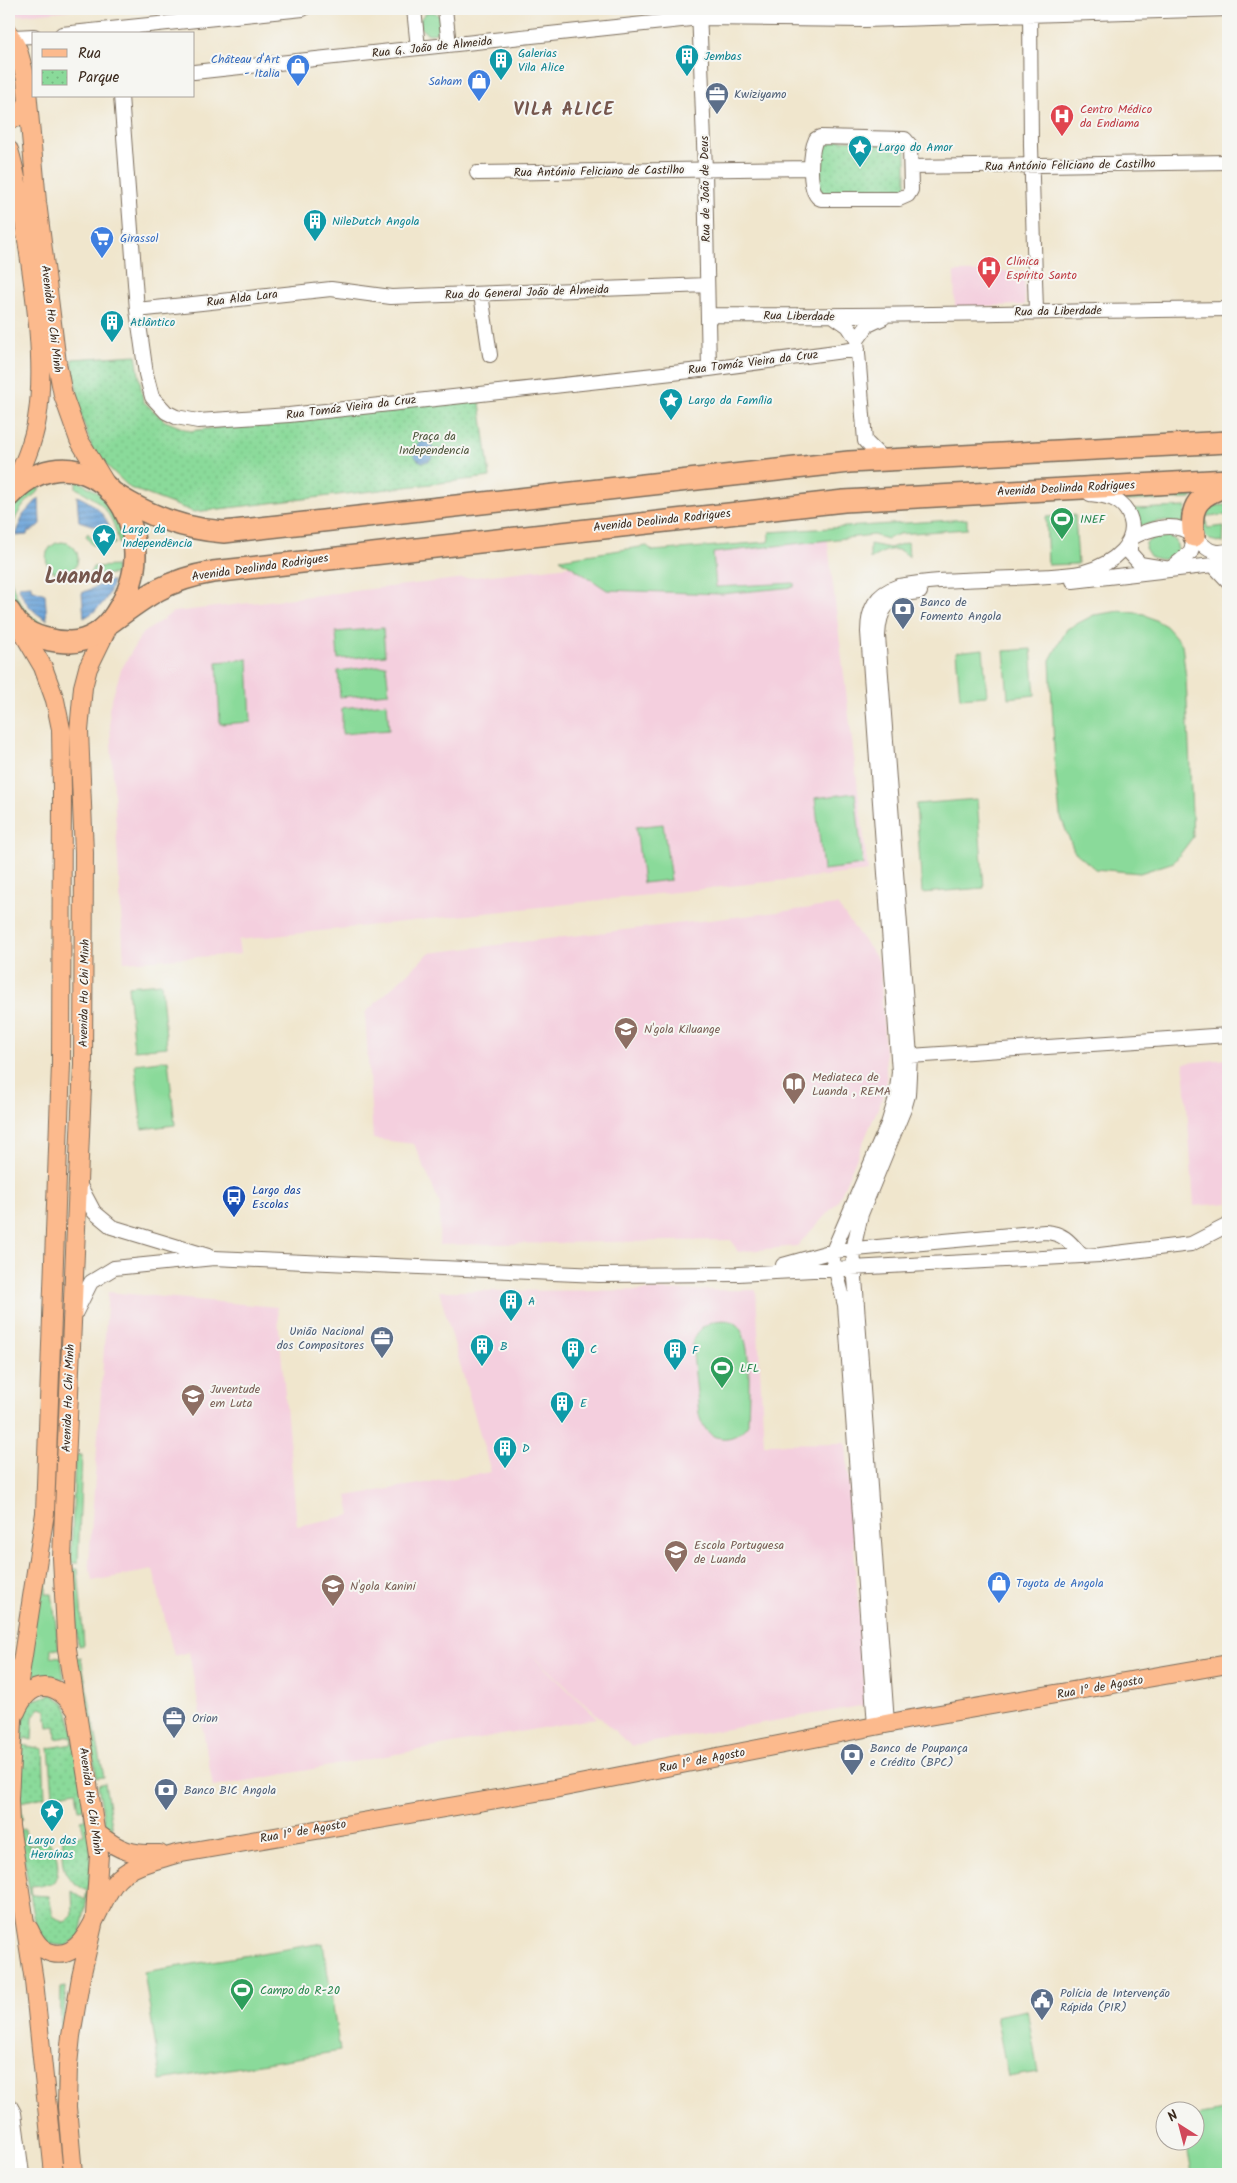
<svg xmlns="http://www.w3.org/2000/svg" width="1237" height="2183" font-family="Kalam,sans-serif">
<defs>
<pattern id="park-dots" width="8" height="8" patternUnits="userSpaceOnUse" patternTransform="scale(1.25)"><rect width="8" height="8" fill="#8ada9a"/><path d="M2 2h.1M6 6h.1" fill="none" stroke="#78bb84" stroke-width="1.8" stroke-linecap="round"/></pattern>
<pattern id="water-rules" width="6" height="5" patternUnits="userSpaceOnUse" patternTransform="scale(1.25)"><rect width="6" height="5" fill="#6ca4da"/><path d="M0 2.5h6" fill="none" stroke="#5a86b0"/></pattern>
</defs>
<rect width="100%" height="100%" fill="#f6f6f2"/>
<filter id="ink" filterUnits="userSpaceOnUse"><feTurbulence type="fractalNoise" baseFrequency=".02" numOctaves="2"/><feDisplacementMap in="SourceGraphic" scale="10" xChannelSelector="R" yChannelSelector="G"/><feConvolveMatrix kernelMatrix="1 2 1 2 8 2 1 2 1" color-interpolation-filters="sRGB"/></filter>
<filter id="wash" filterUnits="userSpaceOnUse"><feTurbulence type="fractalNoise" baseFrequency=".0096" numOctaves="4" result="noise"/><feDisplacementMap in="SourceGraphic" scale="20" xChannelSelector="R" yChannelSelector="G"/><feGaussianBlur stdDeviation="1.12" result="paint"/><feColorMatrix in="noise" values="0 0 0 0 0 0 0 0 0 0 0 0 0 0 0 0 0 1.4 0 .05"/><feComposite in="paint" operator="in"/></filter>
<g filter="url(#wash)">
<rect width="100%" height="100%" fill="#f0e6cd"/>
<path fill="#f4cfde" d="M11,9H81L14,16Z
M1024,271L1025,305L955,307L954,272Z
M827,536L868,871L238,940L240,954L124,962L109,708L121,670L141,635L173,612Z
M837,905L880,962L887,1087L837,1203L797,1246L738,1252L731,1240L439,1245L440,1204L414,1144L373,1139L365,1013L429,953Z
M1228,1059V1203L1194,1206L1184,1063Z
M756,1290L764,1444L846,1443L866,1705L631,1746L524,1648L597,1718L213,1787L189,1652L174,1656L153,1570L92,1581L89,1562L108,1292L277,1307L297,1526L351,1515L347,1496L491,1472L439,1291Z"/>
<path fill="#8ada9a" stroke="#62825c" d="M420 23a11 11 0 1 1 22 0a11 11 0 1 1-22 0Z
M76,480C107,495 118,511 128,543L119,544C113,514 103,502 76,488Z
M39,483V491C20,505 11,521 9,545C9,511 13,504 39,483Z
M1193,496L1191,499L1126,501L1123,498Z
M1228,505V515L1206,516L1207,528L1224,526L1223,543L1210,540L1201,531L1204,506Z
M1186,507L1184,523L1160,521L1138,527L1133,509Z
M1075,515L1078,564L1048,565L1046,517Z
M967,519V529L899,534L887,539L873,535L713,553L716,587L794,583V587L721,594L607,590L560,559L647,546L653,551L768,542L770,532Z
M88,533L92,539L114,538L115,544L92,545L86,536Z
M1157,535H1168L1176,541L1178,550C1173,561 1160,561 1150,556L1145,548L1146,543Z
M46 558a16 16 0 1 1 32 0a16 16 0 1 1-32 0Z
M908,542L909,557C896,543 883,552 870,559V544L890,548Z
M116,566V574L93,575L91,579L88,577L93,567Z
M9,572C15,598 24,614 47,627V633C17,617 9,607 9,572Z
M1120,611L1144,614L1166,626L1182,644L1186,678L1193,837L1174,862L1140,873L1095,869L1074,851L1060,815L1055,769L1050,660L1067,629L1094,615Z
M383,628L385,655L338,659L336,632Z
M983,649L987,696L960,698L956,652Z
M1031,649L1035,695L1008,698L1004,651Z
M248,659L251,722L220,724L217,662Z
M386,665L389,693L340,697L338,671Z
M387,703L389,730L342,734V708Z
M855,793L863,865L823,870L815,798Z
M977,799L984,888L922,893L916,804Z
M663,824L671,880L643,883L636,827Z
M161,983L167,1047L134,1050L128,986Z
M168,1060L175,1125L142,1129L135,1064Z
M715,1321C722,1320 731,1319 737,1325C754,1340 748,1401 748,1424C733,1447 704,1441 699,1414L692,1344C696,1332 703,1325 715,1321Z
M75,1455H82L78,1563H71Z
M48,1524L46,1594H52L59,1649H51V1656L61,1657L64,1679L37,1675L24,1683Z
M71,1569H78L84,1645L78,1646Z
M81,1658L104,1777L97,1778L75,1659Z
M105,1783L113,1831L106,1832L98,1785Z
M323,1943L340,2051L161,2080L144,1972Z
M66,1987L58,2110L61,1988Z
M1027,2010L1038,2072L1008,2077L996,2016Z
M1228,2110V2174H1192L1186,2141L1194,2140L1195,2116Z"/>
<path fill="url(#park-dots)" stroke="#62825c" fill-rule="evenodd" d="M816,140L906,141V192L817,194Z
M136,355L143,401L165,421L190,431L479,395L490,477L194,512L130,488L93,452L80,412L72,359Z
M52,1694L65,1703L71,1723L91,1842L90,1882L80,1936L66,1946L48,1944L37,1932L15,1810V1772L26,1708L31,1701ZM40,1708L46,1710L48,1727L55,1726L56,1739L71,1736L72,1744L49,1748L53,1795L76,1791L79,1810L85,1809L86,1819L81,1820L84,1835L63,1838C61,1868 61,1876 87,1891L85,1900L72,1891L73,1915L67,1921L63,1922L53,1916L49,1896L32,1895L31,1886L52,1884C62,1873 58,1851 48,1841L28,1845L25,1829L20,1830L18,1820L23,1819L20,1802L45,1797L43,1749L23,1745L24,1738L32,1740L33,1717Z"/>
<path fill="url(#water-rules)" stroke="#54677c" d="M414 452a10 10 0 1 1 20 0a10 10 0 1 1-20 0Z
M77,496C94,503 104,513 111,530L98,531V527L79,521Z
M39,498L40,524L32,531H28L27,535L16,536L23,515Z
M101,581H113C109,599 100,609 84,618L82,593L100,585Z
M31,585V589L45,594L47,620C32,612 24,602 18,586Z"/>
</g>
<g filter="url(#ink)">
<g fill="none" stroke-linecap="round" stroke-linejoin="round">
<g stroke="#7a6c5b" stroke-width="16">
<path id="minor" d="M414,9L418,48
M445,9L449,45
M699,9L705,170L709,369
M1030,9L1031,146L1036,311
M9,34L13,37L34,36
M62,34L303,9
M194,72L700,18L865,20L1228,9
M121,96L137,310L146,374L152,397L166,412L176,417L198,421L289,415L709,369L858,349
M820,137L905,139L910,145L911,190L908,195L899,199H821C807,194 810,152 816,139Z
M911,167L1228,162
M477,173L811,168
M481,294L490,355
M137,310L331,289L391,297L707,285
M708,315C882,317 1055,311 1228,309
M835,317L848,326L857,340L865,441L883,459
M857,340L868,325L883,318
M1194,536L1191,552L1170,569L1140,564L1130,553V539C1147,529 1175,520 1192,535C1206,546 1207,555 1228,551
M1213,565L1228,581
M1073,581L1213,565L1228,558
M910,1056L1228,1035
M78,1182L94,1212L112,1227L208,1256
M783,1265L833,1251L1045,1232C1064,1233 1070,1242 1082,1256
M74,1316L91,1282L114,1268L214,1258L599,1275L738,1274L1100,1255L1191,1244L1228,1225
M887,1723L853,1250L861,1214L904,1109L908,1095L910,1056L878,636C879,607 890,594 920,592
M875,1726L845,1305L833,1260V1251L888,1124L896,1098L899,1072L868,632C868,609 875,594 899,586C942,578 988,580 1031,577C1049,576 1067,576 1084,572C1110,565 1145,542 1127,511C1118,497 1105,496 1090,494
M9,2104L14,2113L22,2174"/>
</g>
<g stroke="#7a6c5b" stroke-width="20">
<path id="major" d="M9,34L18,50L26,79L37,202L57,363L63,395L79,440L107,486
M9,120L19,117L28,102
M9,150C18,179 22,210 27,240C35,294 46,365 37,419C33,445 21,470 10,494
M19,626L43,667L55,700L61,729L62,790L61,1064L45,1513L13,1720L9,1799L10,1826L34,1981L54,2174
M16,1712C31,1677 57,1681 76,1710
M98,1834C120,1851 132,1855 160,1854
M29,1929C34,1940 40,1950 52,1953C89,1962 98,1897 119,1878C134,1864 157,1860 176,1854L554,1789L911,1719L1228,1664
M73,2174L67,2107L68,2065L71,2036L81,1977L95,1916L99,1855L67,1649L62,1558L83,1064L84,853L79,731L83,687L88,668L109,625"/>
</g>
<g stroke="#7a6c5b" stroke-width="24">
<path id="highway" d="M110,491C145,515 182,529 224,532L849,462L1228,442
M9,496C63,437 136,484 135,556C135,577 128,595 116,613C106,629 90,641 70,642C54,642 32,637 20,626C15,622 12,615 9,611
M1194,536C1188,505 1200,494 1228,486
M111,622C147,595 167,580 213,572L844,501L1228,480"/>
</g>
<use href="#minor" stroke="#fff" stroke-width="14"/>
<use href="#major" stroke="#fcba8d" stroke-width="18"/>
<use href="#highway" stroke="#fcba8d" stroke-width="21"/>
</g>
</g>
<defs>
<g id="building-pin" transform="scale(1.25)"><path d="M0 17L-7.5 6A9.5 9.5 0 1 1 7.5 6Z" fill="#0f9aa8" stroke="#f6f6f2"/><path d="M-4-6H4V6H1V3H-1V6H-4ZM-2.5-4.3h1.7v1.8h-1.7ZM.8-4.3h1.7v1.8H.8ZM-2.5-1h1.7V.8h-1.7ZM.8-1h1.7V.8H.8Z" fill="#fff"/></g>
<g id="shop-pin" transform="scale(1.25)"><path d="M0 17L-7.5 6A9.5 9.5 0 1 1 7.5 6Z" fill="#3f7fe0" stroke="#f6f6f2"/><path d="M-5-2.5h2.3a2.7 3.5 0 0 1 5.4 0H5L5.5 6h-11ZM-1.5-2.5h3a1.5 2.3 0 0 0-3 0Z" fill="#fff"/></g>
<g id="office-pin" transform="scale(1.25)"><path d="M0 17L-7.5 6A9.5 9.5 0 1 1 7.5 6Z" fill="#5c6f8a" stroke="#f6f6f2"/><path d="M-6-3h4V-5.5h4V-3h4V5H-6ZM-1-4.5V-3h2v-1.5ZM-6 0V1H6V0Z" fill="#fff"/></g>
<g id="hospital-pin" transform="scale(1.25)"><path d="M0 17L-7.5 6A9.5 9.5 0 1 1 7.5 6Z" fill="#e0444e" stroke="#f6f6f2"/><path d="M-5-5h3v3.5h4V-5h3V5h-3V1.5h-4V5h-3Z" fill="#fff"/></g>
<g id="sight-pin" transform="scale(1.25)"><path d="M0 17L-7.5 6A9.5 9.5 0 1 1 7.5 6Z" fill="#0f9aa8" stroke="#f6f6f2"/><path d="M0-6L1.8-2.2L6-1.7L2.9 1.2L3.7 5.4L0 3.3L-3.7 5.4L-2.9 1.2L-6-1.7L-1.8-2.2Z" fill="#fff"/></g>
<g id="supermarket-pin" transform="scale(1.25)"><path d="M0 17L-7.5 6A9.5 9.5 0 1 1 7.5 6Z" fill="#3f7fe0" stroke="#f6f6f2"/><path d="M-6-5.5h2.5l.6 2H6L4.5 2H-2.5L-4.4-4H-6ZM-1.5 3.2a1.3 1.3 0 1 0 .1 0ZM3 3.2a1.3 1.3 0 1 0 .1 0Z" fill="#fff"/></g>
<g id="stadium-pin" transform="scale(1.25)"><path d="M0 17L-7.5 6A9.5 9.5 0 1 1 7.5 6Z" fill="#2e9e5b" stroke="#f6f6f2"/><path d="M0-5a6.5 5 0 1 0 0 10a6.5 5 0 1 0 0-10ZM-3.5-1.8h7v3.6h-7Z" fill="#fff"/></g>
<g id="bank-pin" transform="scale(1.25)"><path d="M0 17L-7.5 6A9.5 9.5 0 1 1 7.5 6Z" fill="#5c6f8a" stroke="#f6f6f2"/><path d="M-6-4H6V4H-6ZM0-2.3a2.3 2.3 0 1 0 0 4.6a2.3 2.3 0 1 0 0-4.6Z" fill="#fff"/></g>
<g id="university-pin" transform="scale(1.25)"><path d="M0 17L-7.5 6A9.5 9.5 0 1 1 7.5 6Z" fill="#8d6e63" stroke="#f6f6f2"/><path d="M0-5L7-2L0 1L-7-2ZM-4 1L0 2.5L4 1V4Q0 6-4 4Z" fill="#fff"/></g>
<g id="library-pin" transform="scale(1.25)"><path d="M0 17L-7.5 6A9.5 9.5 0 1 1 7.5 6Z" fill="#8d6e63" stroke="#f6f6f2"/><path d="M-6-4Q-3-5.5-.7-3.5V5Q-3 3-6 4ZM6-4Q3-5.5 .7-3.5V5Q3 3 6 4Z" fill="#fff"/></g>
<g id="bus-pin" transform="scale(1.25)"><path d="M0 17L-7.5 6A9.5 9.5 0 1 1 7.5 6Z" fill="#1a4fb4" stroke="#f6f6f2"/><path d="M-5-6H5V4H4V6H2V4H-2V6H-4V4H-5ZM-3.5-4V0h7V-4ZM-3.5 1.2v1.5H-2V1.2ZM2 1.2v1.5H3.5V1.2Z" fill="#fff"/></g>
<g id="school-pin" transform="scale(1.25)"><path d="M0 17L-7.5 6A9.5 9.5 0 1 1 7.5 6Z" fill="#8d6e63" stroke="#f6f6f2"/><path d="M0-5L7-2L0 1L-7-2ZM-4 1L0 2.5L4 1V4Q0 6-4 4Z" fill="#fff"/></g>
<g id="civic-pin" transform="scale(1.25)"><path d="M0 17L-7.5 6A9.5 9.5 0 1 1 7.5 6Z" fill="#5c6f8a" stroke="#f6f6f2"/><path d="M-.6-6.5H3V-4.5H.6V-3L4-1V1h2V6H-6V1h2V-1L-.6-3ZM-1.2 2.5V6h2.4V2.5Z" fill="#fff"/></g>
</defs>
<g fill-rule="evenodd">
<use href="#building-pin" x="687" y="56"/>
<use href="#building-pin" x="501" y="60"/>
<use href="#shop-pin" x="298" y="66"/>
<use href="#shop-pin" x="479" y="81"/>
<use href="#office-pin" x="717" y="94"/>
<use href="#hospital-pin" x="1062" y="116"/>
<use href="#sight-pin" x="860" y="147"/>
<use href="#building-pin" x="315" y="221"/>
<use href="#supermarket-pin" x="102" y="238"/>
<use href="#hospital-pin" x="989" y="268"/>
<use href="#building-pin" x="112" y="322"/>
<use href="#sight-pin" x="671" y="400"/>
<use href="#stadium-pin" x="1062" y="519"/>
<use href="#sight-pin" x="104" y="536"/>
<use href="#bank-pin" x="903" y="609"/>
<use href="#university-pin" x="626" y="1029"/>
<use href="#library-pin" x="794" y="1084"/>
<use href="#bus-pin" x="234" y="1197"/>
<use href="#building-pin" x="511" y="1301"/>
<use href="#office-pin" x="382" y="1338"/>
<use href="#building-pin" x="482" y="1346"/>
<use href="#building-pin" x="573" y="1349"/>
<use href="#building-pin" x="675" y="1350"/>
<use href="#stadium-pin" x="722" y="1368"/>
<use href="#university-pin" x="193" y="1396"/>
<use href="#building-pin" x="562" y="1403"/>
<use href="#building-pin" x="505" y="1448"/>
<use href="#school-pin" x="676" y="1552"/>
<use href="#shop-pin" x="999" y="1583"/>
<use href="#university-pin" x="333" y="1586"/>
<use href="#office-pin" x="174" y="1718"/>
<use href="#bank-pin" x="852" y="1755"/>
<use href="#bank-pin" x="166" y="1790"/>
<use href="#sight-pin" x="52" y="1811"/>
<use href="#stadium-pin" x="242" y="1990"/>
<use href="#civic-pin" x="1042" y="2000"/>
</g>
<g text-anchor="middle" stroke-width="4" stroke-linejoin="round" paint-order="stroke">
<g font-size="12" fill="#3b2a1e" stroke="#f6f6f2">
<text transform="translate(432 47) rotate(-6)" y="4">Rua G. João de Almeida</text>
<text transform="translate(1070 165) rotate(-1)" y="4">Rua António Feliciano de Castilho</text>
<text transform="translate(599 171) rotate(-1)" y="4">Rua António Feliciano de Castilho</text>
<text transform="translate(705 189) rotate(-91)" y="4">Rua de João de Deus</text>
<text transform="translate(527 292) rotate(-2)" y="4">Rua do General João de Almeida</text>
<text transform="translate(242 298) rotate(-7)" y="4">Rua Alda Lara</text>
<text transform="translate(1058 311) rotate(-1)" y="4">Rua da Liberdade</text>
<text transform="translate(799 316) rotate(1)" y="4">Rua Liberdade</text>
<text transform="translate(52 319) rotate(83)" y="4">Avenida Ho Chi Minh</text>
<text transform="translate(753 362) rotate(-7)" y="4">Rua Tomáz Vieira da Cruz</text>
<text transform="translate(351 407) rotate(-7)" y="4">Rua Tomáz Vieira da Cruz</text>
<text transform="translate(1066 488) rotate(-3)" y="4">Avenida Deolinda Rodrigues</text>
<text transform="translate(662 520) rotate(-6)" y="4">Avenida Deolinda Rodrigues</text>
<text transform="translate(260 567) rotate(-8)" y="4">Avenida Deolinda Rodrigues</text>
<text transform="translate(84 993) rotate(-89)" y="4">Avenida Ho Chi Minh</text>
<text transform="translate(68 1398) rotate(-88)" y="4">Avenida Ho Chi Minh</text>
<text transform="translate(1100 1687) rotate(-10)" y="4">Rua 1º de Agosto</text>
<text transform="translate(702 1760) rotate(-11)" y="4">Rua 1º de Agosto</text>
<text transform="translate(91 1801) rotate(82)" y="4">Avenida Ho Chi Minh</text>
<text transform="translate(303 1831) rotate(-10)" y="4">Rua 1º de Agosto</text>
</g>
<g font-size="12" fill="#0d838f" stroke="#f6f6f2" text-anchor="start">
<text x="518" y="57">Galerias<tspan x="518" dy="14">Vila Alice</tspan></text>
<text x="704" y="60">Jembas</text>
<text x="878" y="151">Largo do Amor</text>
<text x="332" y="225">NileDutch Angola</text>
<text x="130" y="326">Atlântico</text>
<text x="688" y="404">Largo da Família</text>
<text x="122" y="533">Largo da<tspan x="122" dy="14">Independência</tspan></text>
<text x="528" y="1305">A</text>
<text x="500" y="1350">B</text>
<text x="590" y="1353">C</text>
<text x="692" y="1354">F</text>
<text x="580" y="1407">E</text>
<text x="522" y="1452">D</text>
<text x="52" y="1844" text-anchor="middle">Largo das<tspan x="52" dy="14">Heroínas</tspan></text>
</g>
<g font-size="12" fill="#366cbe" stroke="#f6f6f2" text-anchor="end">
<text x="280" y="63">Château d'Art<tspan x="280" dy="14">- Italia</tspan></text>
<text x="462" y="85">Saham</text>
<text x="120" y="242" text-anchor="start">Girassol</text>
<text x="1016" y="1587" text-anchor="start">Toyota de Angola</text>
</g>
<g font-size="12" fill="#4e5e75" stroke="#f6f6f2" text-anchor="start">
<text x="734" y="98">Kwiziyamo</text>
<text x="920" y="606">Banco de<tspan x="920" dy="14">Fomento Angola</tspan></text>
<text x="364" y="1335" text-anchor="end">União Nacional<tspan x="364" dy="14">dos Compositores</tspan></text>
<text x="192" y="1722">Orion</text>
<text x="870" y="1752">Banco de Poupança<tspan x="870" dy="14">e Crédito (BPC)</tspan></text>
<text x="184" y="1794">Banco BIC Angola</text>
<text x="1060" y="1997">Polícia de Intervenção<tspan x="1060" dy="14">Rápida (PIR)</tspan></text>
</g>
<g font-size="12" fill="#be3a42" stroke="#f6f6f2" text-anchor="start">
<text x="1080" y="113">Centro Médico<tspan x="1080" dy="14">da Endiama</tspan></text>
<text x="1006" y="265">Clínica<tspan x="1006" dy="14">Espírito Santo</tspan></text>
</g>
<g font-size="12" fill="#4f563d" stroke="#f6f6f2">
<text x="434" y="440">Praça da<tspan x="434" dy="14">Independencia</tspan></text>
</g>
<g font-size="12" fill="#27864d" stroke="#f6f6f2" text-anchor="start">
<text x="1080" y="523">INEF</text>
<text x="740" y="1372">LFL</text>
<text x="260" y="1994">Campo do R-20</text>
</g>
<g font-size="12" fill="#785e54" stroke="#f6f6f2" text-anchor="start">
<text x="644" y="1033">N'gola Kiluange</text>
<text x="812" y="1081">Mediateca de<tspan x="812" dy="14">Luanda , REMA</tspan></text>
<text x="210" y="1393">Juventude<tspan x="210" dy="14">em Luta</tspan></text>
<text x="694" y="1549">Escola Portuguesa<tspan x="694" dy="14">de Luanda</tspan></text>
<text x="350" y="1590">N'gola Kanini</text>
</g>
<g font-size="12" fill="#164399" stroke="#f6f6f2" text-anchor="start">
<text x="252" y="1194">Largo das<tspan x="252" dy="14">Escolas</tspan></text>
</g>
<g font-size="18" font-weight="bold" letter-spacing="1" fill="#76574e" stroke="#f6f6f2">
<text x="564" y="115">VILA ALICE</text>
</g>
<g font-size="22" font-weight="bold" fill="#76574e" stroke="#f6f6f2">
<text x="79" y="583">Luanda</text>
</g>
</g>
<rect width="1237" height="2183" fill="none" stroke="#f6f6f2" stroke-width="30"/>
<rect x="32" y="32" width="162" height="65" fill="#f6f6f2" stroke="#aba49d"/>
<rect x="42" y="49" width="25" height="8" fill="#fcba8d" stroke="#aba49d"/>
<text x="78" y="58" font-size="15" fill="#3b2a1e">Rua</text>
<rect x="42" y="70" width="25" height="15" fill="url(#park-dots)" stroke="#aba49d"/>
<text x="78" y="82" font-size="15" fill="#3b2a1e">Parque</text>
<g transform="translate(1180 2126) rotate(324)"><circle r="24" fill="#f6f6f2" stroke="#aba49d"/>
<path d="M0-4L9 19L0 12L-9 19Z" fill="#d1495b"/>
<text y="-8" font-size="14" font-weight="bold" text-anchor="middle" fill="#3b2a1e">N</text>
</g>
</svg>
